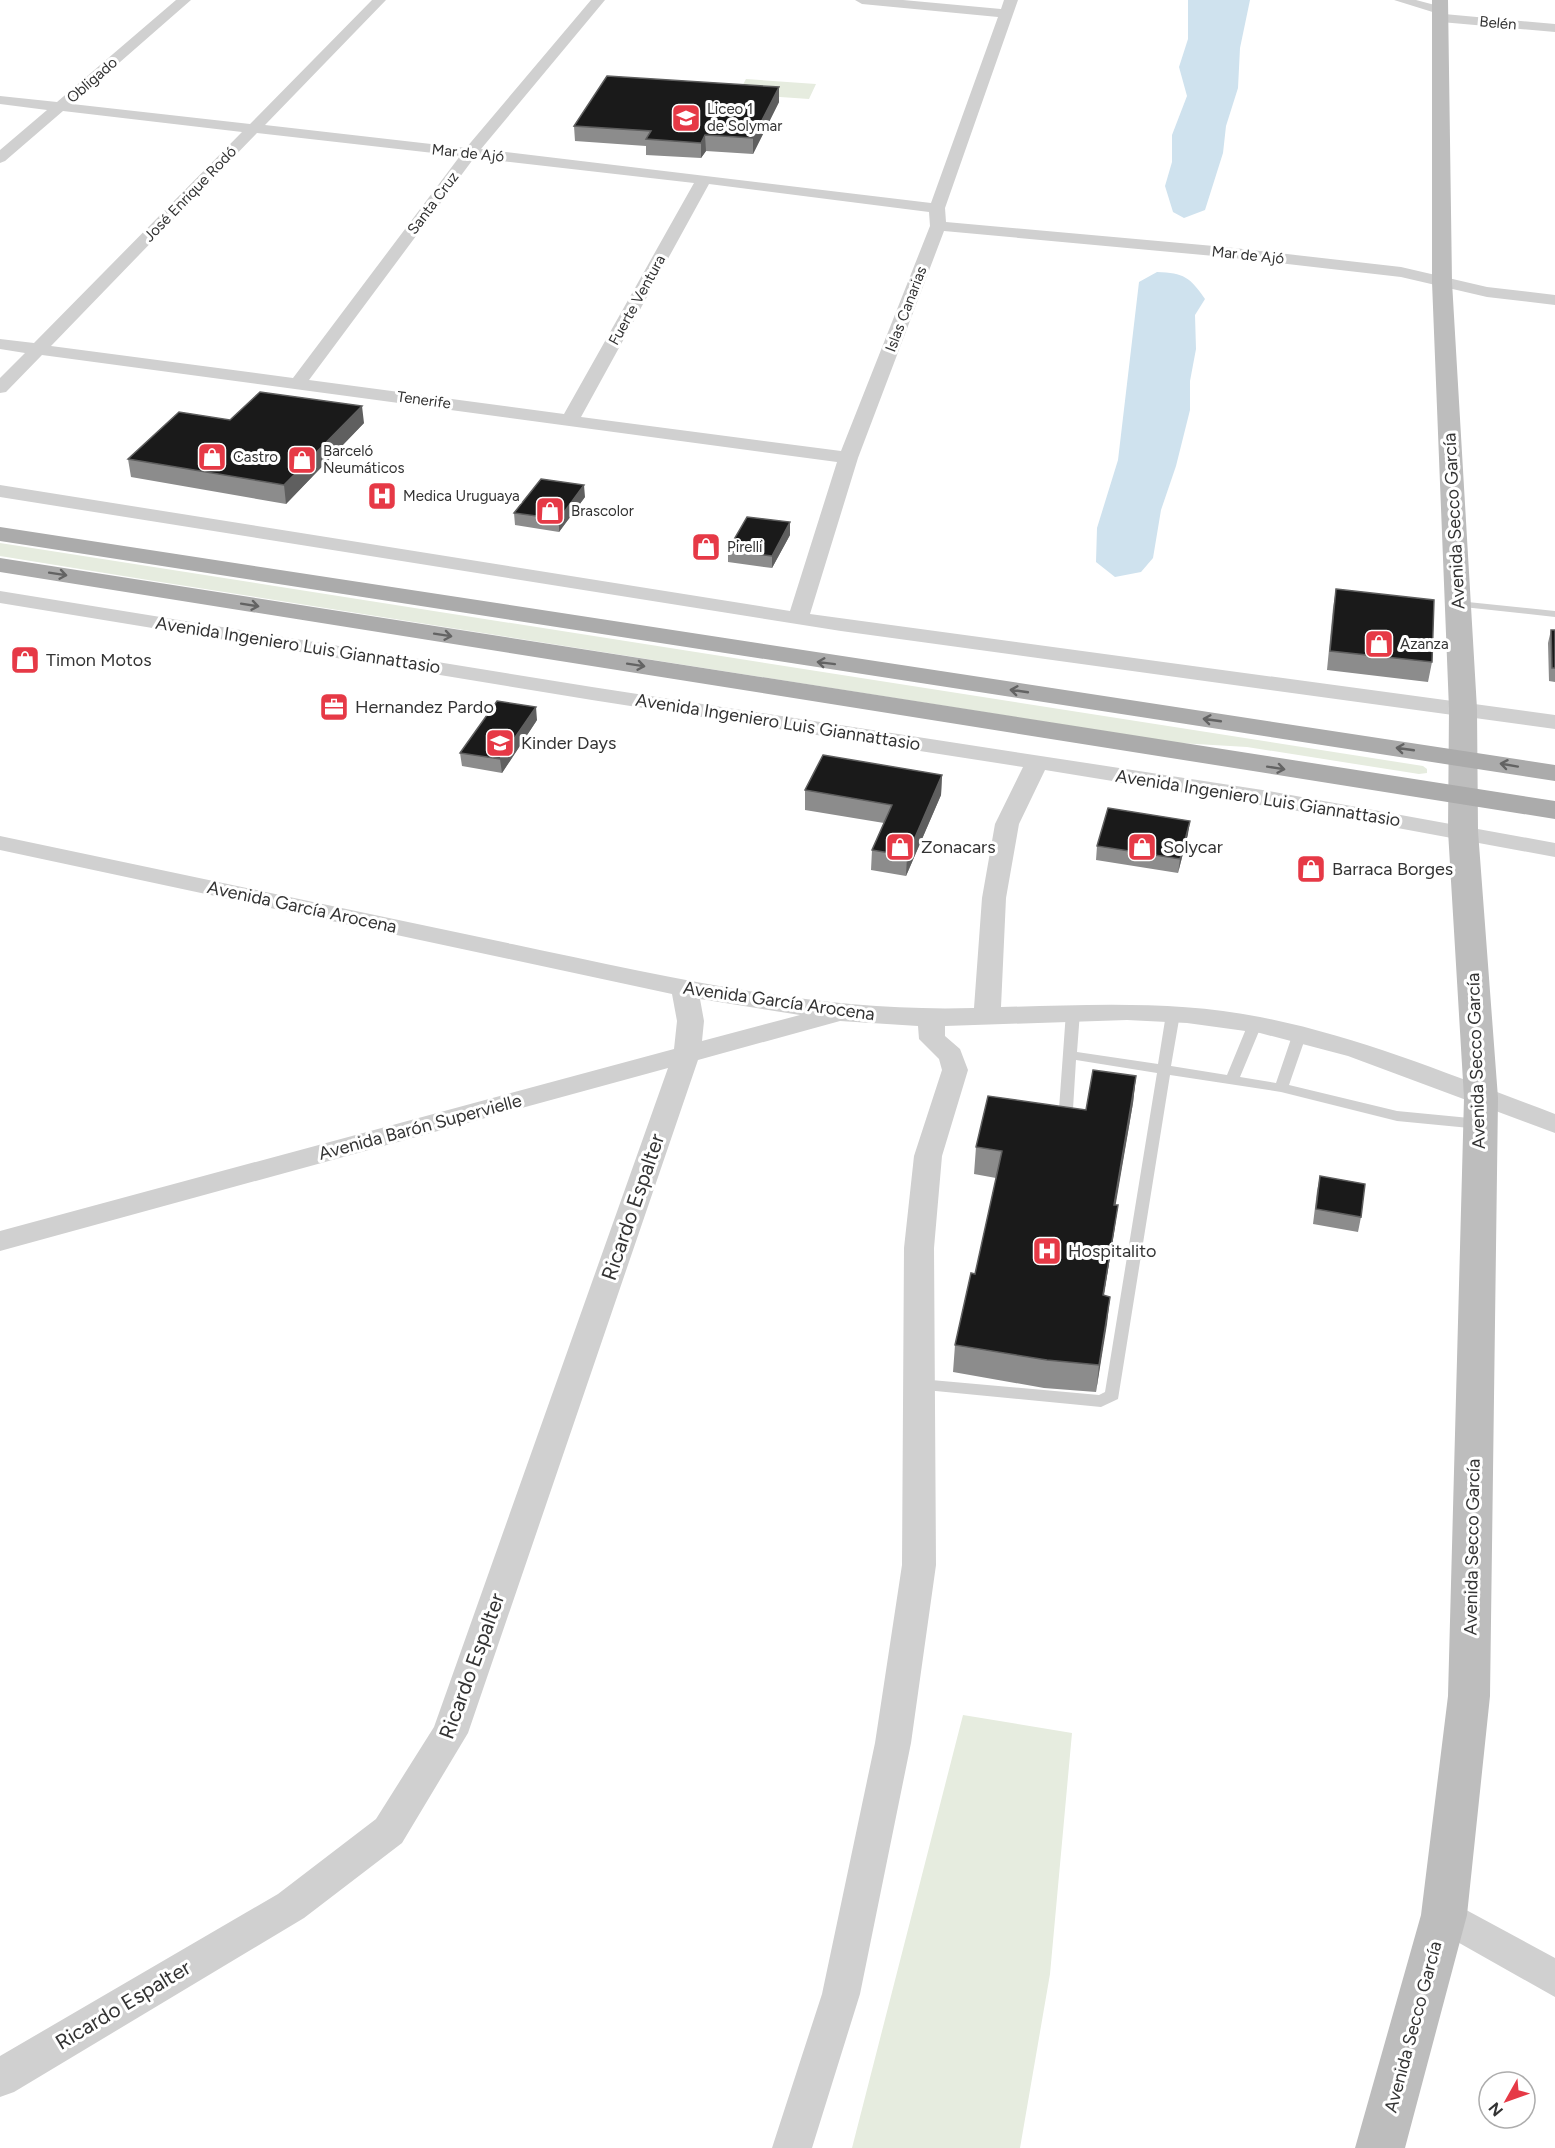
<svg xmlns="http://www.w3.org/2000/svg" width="1555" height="2148" font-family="Figtree,sans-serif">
<rect width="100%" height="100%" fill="#fff"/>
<path fill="#e6ecdf" d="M746,79L816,84L809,99L738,94Z
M0,543L1423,766L1427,769V773L1419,774L1247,747L1179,743L154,581L0,556Z
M963,1715L1072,1733L1050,1974L1020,2148H852Z"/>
<path fill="#cfe2ee" d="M1188,0H1250L1240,48L1238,88L1226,126L1223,153L1205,210L1184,218L1173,212L1165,186L1172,162V135L1187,96L1179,67L1188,39Z
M1157,272C1184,273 1190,277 1205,299L1195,315L1196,349L1190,381V410L1176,466L1161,510L1153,558L1141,572L1115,577L1096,562L1097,528L1118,460L1139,282Z"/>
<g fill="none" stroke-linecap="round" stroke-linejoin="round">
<path fill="#d0d0d0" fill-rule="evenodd" d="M1458,601L1555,611V617L1454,606L1453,604Z
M1073,1008L1080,1012L1077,1052L1158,1064L1166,1014L1173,1010L1178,1011L1180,1014L1171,1066L1227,1075L1248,1024L1250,1021H1260L1262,1024L1240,1077L1276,1083L1293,1033L1295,1030H1305L1307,1033L1289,1085L1397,1111L1480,1119L1487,1124L1480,1129L1397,1121L1281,1092L1170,1075L1118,1399L1101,1407L915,1389L912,1385L915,1381L920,1379L1099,1395L1105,1392L1157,1073L1076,1060L1073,1109L1071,1112H1061L1059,1109L1066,1012Z"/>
<path fill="#d0d0d0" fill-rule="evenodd" d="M176,0H191L72,104L250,124L372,0H386L265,125L466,148L591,0H605L481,149L931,203L998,17L862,4L855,0H903L1001,9L1004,0H1018L945,208L946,222L1225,247L1401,267L1487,287L1555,295V305L1487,297L1401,277L1225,257L944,231L858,458L810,614L1555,715V729L841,631L0,497V485L790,611L837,462L42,355L6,392L0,393V378L25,353L0,349V339L34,343L242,132L63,111L5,161L0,163V150L47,110L0,104V96L57,102ZM257,133L460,156L293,378L51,346ZM474,158L694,183L564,414L309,380ZM709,184L929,212L930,226L841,451L581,417Z
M1394,0H1416L1446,8L1448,11L1444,14L1555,24V32L1441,22L1434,18L1439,14Z
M0,591L592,687L1269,791L1555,843V857L1365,822L1045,770L1019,824L1006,898L1001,1007C1087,1005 1174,1000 1260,1017C1362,1037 1458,1078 1555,1114V1133L1348,1056L1260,1033L1187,1023L1127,1020L945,1026V1036L960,1049L968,1070L942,1156L934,1248L936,1565L911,1743L860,1994L812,2148H772L822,1994L875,1743L902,1565L904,1248L914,1156L942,1070L939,1059L919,1039L918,1026L840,1021L698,1060L468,1733L402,1843L304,1918L14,2092L0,2097V2056L278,1894L376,1819L434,1727L668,1068L0,1251V1231L674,1049L677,1021L672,994L0,850V836C171,872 341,908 512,944C664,976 818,1013 974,1008L982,898L995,824L1023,767L592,700L0,603ZM700,999L800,1015L702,1041L704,1021Z
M1444,1898L1555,1958V1997L1431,1927L1425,1915L1431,1903Z"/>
<path fill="#bdbdbd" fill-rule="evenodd" d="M1432,0H1448L1452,282L1477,709L1478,831L1498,1098L1490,1696L1467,1915L1405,2148H1355L1421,1915L1448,1696L1464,1098L1448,831L1449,709L1432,282Z"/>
<path fill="#ababab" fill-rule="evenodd" d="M0,527L1555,765V781L0,541Z
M0,558L1555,801V819L0,572Z"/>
</g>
<path fill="#8c8c8c" d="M779,102L753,154L706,151L701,158L646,155V146L575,141L574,126Z
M230,420L364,423L286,504L131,477L128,459Z
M585,497L559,532L515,525L514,513Z
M790,522V535L772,568L728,562V550Z
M1336,589L1432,662L1428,682L1327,670L1333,608Z
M1551,630H1555V682L1549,681L1548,643Z
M537,720L502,773L462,766L460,753Z
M942,775L941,795L906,876L871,870L872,850L884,823L805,810V790Z
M1188,834L1178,873L1096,860L1097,846Z
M1136,1076L1133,1103L1115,1205H1118L1104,1296L1110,1297L1096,1392L1044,1388L953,1372L955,1345L975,1274L996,1178L974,1174L976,1147L1086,1110Z
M1320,1176L1361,1217L1358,1232L1313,1224L1317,1191Z"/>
<path fill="#5f5f5f" d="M779,87V102L753,154V138Z
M705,135L706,151L701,158V143Z
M362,406L364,423L286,504L284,485Z
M584,485L585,497L559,532V519Z
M790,522V535L772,568V556Z
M536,707L537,720L502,773L500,759Z
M942,775L941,795L906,876L907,856Z
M1190,821L1188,834L1178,873L1180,859Z
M1136,1076L1133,1103L1111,1232L1114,1205Z
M1118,1205L1114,1233L1099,1323L1103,1295Z
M1110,1297L1107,1324L1096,1392L1099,1365Z"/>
<path fill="#1a1a1a" stroke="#5f5f5f" stroke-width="1.5" d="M607,76L779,87L753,138L705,135L701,143L646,139L651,131L574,126Z
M260,392L362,406L284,485L128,459L179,412L230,420Z
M541,479L584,485L559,519L514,513Z
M747,517L790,522L772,556L728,550Z
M1336,589L1434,600L1432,662L1330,651Z
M1551,630H1555V668H1552Z
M497,701L536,707L500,759L460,753Z
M823,755L942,775L907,856L872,850L892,805L805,790Z
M1108,808L1190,821L1180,859L1097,846Z
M1093,1070L1136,1076L1114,1205H1118L1103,1295L1110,1297L1099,1365L1047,1360L955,1345L971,1273L975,1274L1002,1151L976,1147L988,1096L1086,1110Z
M1320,1176L1365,1184L1361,1217L1316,1209Z"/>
<defs><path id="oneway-shaft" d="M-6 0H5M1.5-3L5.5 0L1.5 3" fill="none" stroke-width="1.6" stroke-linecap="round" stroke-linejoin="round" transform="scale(1.5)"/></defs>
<g stroke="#636363">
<use href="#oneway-shaft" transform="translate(58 574) rotate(9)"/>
<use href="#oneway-shaft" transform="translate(250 605) rotate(9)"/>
<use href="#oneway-shaft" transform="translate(443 635) rotate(9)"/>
<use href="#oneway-shaft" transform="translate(826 663) rotate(-173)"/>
<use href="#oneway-shaft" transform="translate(636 665) rotate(9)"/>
<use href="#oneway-shaft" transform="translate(1019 691) rotate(-172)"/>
<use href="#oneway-shaft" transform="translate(1212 720) rotate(-172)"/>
<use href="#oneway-shaft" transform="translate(1405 749) rotate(-172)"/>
<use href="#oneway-shaft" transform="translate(1509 765) rotate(-170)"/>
<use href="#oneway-shaft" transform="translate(1276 768) rotate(9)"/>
</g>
<defs>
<g id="school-square" transform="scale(1.5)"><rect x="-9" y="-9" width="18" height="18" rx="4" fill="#e63946" stroke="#fff"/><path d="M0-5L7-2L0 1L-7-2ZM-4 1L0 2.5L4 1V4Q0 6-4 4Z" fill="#fff"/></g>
<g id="shop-square" transform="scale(1.5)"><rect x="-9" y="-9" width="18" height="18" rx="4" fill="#e63946" stroke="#fff"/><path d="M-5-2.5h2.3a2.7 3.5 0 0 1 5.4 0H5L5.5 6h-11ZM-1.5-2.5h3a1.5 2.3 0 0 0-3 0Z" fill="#fff"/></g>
<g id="hospital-square" transform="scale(1.5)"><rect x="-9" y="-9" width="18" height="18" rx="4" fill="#e63946" stroke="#fff"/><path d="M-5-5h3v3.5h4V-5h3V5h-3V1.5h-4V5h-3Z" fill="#fff"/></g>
<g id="office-square" transform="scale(1.5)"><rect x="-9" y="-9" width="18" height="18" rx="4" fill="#e63946" stroke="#fff"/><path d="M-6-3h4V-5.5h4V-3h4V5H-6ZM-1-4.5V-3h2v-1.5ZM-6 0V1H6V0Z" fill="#fff"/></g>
</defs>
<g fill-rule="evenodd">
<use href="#school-square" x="686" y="118"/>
<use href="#shop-square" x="212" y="457"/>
<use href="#shop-square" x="302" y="460"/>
<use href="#hospital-square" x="382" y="496"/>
<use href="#shop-square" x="550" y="511"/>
<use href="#shop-square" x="706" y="547"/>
<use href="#shop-square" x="1379" y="644"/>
<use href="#shop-square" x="25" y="660"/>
<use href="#office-square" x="334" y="707"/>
<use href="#school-square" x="500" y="743"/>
<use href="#shop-square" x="900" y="847"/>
<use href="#shop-square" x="1142" y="847"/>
<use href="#shop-square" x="1311" y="869"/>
<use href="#hospital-square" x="1047" y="1251"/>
</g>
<g text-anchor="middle" stroke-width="6" stroke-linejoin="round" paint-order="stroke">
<g font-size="15" fill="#333" stroke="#fff">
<text transform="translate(1498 23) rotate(5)" y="5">Belén</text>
<text transform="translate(92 80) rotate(-41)" y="5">Obligado</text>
<text transform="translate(468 153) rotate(6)" y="5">Mar de Ajó</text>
<text transform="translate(190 194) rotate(-46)" y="5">José Enrique Rodó</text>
<text transform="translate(433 203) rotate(-53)" y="5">Santa Cruz</text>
<text transform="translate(1248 255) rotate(6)" y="5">Mar de Ajó</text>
<text transform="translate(637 300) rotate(-61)" y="5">Fuerte Ventura</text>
<text transform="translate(906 309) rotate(-69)" y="5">Islas Canarias</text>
<text transform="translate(424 400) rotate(8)" y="5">Tenerife</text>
</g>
<g font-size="15" fill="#333" stroke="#fff" text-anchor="start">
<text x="707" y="114">Liceo 1<tspan x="707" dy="17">de Solymar</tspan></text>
<text x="323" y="456">Barceló<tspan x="323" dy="17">Neumáticos</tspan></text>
<text x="233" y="462">Castro</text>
<text x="403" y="501">Medica Uruguaya</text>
<text x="571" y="516">Brascolor</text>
<text x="727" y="552">Pirelli</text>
<text x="1400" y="649">Azanza</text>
</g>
<g font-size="18" fill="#333" stroke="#fff">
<text transform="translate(1454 521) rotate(-93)" y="6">Avenida Secco García</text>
<text transform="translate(298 645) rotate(9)" y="6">Avenida Ingeniero Luis Giannattasio</text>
<text transform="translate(778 722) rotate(9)" y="6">Avenida Ingeniero Luis Giannattasio</text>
<text transform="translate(1258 798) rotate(9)" y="6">Avenida Ingeniero Luis Giannattasio</text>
<text transform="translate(302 907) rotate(12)" y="6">Avenida García Arocena</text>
<text transform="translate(779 1001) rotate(8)" y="6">Avenida García Arocena</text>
<text transform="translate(1476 1061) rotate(-92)" y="6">Avenida Secco García</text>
<text transform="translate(420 1127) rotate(-15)" y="6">Avenida Barón Supervielle</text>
<text transform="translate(1472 1547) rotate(-89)" y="6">Avenida Secco García</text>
<text transform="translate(1413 2027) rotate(-75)" y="6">Avenida Secco García</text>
</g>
<g font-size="18" fill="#333" stroke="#fff" text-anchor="start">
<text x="46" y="666">Timon Motos</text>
<text x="355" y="713">Hernandez Pardo</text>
<text x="521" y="749">Kinder Days</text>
<text x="921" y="853">Zonacars</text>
<text x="1163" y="853">Solycar</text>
<text x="1332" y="875">Barraca Borges</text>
<text x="1068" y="1257">Hospitalito</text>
</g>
<g font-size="21" fill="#333" stroke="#fff">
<text transform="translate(633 1207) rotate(-71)" y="7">Ricardo Espalter</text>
<text transform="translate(472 1666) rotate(-70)" y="7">Ricardo Espalter</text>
<text transform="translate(123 2005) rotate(-31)" y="7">Ricardo Espalter</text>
</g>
</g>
<g transform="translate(1507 2100) rotate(230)"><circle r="28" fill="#ffffff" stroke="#adadad" stroke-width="1.5"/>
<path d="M0-4.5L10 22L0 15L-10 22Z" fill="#e63946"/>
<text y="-9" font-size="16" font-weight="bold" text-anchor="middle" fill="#333333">N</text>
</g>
</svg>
